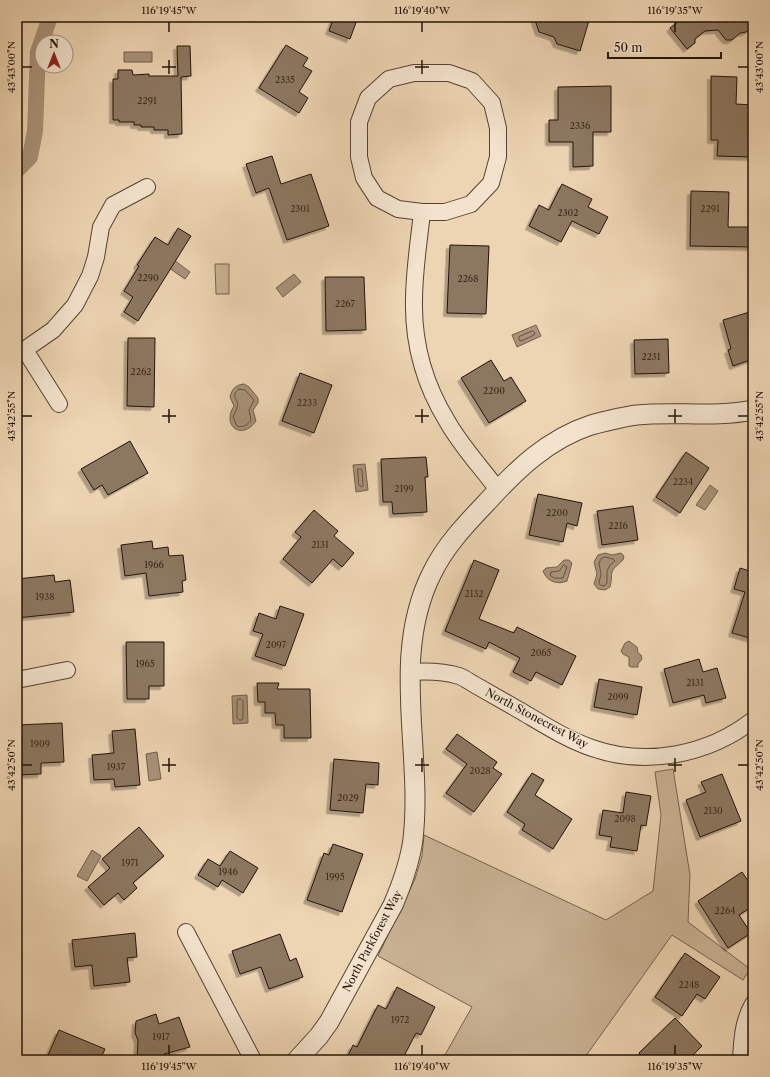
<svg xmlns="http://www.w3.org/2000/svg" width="770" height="1077" font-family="'Libre Caslon Text',serif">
<defs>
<filter id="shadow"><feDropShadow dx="-3.5" dy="3.5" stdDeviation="0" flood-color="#0004"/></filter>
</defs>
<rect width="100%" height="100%" fill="#edd4b2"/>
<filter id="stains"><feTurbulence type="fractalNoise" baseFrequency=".005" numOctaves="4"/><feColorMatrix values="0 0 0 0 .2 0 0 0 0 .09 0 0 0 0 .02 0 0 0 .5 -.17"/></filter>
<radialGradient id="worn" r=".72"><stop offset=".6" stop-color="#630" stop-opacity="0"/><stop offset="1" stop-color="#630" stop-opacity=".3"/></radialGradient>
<path fill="#cab395" stroke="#76634f" d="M215,264H229V294H216Z
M673,769L690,875L688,922L750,969L743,980L672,935L583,1060H442L472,1007L378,956L415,879L422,856L424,835L606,920L653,891L661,815L655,772Z"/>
<path fill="#a89279" stroke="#725f4c" d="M124,52H152V62H124Z
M174,260L190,272L185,279L169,268Z
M294,274L301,282L283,297L276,288Z
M536,325L541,336L517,347L512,335Z
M244,384L249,387L258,398V403L253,410L256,421C242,441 221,426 234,406L230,397C232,389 235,385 244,384Z
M365,464L368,490L356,492L353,465Z
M710,485L718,491L705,510L696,505Z
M605,553L612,555L621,553L624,556L623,560C607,574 614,569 610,587L605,590L598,589L594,584L597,574L594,562L598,555Z
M564,560H569L572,563L567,581C558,585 547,582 543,571L546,568L557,567Z
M629,641L637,647L638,653L641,655L642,659L638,664V667H631L629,666V657L623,654L621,651L625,643Z
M247,695L248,723L233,724L232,696Z
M157,752L161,779L149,781L146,754Z
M92,850L101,856L87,881L77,876Z"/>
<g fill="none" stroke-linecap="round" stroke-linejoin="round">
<path stroke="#655241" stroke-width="1" d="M533,331L535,333L534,335L521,341L519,340V337Z
M239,389L245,390L254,400L249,410L251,420C248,425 242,428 237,426L233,417C234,413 237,411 237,407C240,399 229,397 239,389Z
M358,469H360L362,470L363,485L362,487L359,485Z
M605,557L613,559L615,561L610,565L607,571V583L604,586L600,585L599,583L601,574L599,563L601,559Z
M564,565L567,567L563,578H554L550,575L551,572L559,571Z
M238,699H241L243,701V718L242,720H239L237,718V701Z"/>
<path stroke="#a89279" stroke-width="16" d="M17,170L30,157L35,131L38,52L50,17"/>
</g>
<path fill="#8c7761" stroke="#221309" filter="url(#shadow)" d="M334,17H358L350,39L329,31Z
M534,17H590L580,51L557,44L554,37L539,32Z
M684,17H753V27L746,32L740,33L732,40H726L718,30L705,31L695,39V43L687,49L670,28Z
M286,45L308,58L303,66L312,71L299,92L308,98L299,113L259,88Z
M177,46H190L191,76L181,77L182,134L168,135V130H154V127H141V125H134V122H119V120H113V79H118V70H132L133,75L149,74V76H178Z
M711,76L737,77L736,104L753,105L752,157L717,156L718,140H711Z
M611,86V132H593V166L573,167V142H549V120H558V87Z
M272,156L281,184L311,174L329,226L287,240L269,188L256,193L246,164Z
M562,184L592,199L588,207L608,217L599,234L572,221L561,242L529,226L539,205L549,210Z
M691,191L729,192L728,227H753V247L690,246Z
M178,228L191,236L138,321L124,312L133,297L124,291L139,266L137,265L155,237L168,245Z
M450,245L489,246L486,314L447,313Z
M325,277H364L366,330L326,331Z
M753,311V359L733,366L728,350L731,349L723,320Z
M128,338H155L154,407L127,406Z
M668,339L669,373L635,374L634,340Z
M491,360L504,381L511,377L526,401L489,423L461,378Z
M300,373L332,385L314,433L282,421Z
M130,441L148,473L108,495L102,485L94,490L81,469Z
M686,452L709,468L680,513L656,497Z
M426,457L428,477H425L427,512L393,514L392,502H383L381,459Z
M538,494L582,503L577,526L567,523L563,542L529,535Z
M633,506L638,540L602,545L597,511Z
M314,510L338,531L334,536L354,553L342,567L333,559L312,583L283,559L301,537L295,532Z
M152,541L153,549L168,547L169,556L183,555L186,580L182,581L183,592L149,596L146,573L125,576L121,545Z
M474,560L499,570L479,619L514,633L517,627L576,656L562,685L536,672L531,681L513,672L520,658L489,642L486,649L445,631Z
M740,568L753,572V639L732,633L745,592L734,589Z
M54,575L55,582L70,580L74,612L17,618V579Z
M280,606L304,614L285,666L255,656L263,634L253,631L259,613L276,619Z
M126,642H164V686H149V699H127Z
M699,659L703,672L717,668L726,698L706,703L704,695L673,703L664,669Z
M599,679L642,687L637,715L594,707Z
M257,683H279L277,689H310L311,738H284V725H276L275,713H265V702H258Z
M62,723L64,762L41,763V774L17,775V725Z
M135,729L140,785L115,787L114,779L94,780L92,755L114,753L112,731Z
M457,734L497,762L493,768L502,774L474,812L446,793L467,764L446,749Z
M334,759L379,763L378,785L366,784L363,813L330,810Z
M532,773L544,780L535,795L572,819L553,849L522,830L525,824L507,812Z
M722,774L741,821L700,837L686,800L706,792L701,782Z
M626,792L651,796L646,826L641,825L637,851L610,847L612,837L599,835L603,810L623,813Z
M139,827L164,856L133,883L137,888L124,900L118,893L104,905L88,887L110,868L102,859Z
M333,844L363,854L342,912L307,900L324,853L329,855Z
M230,851L258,868L243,893L222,880L218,887L198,875L208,859L220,866Z
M742,872L753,888V906L739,915L751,933L728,948L698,901Z
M135,933L137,957L127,958L130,982L94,986L92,965L75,967L72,940Z
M280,934L290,961L296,958L303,977L269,989L261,967L240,974L232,951Z
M685,953L720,977L705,999L697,994L682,1016L655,997Z
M397,987L435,1007L421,1035L416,1033L402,1060H346L353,1045L357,1047L378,1005L386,1009Z
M156,1014L159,1024L179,1017L190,1047L164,1054V1060H137L138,1040L135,1033L136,1021Z
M675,1018L702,1046L688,1060H646L639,1053Z
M59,1030L105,1049L100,1060H46Z"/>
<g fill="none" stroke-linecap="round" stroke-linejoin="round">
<g stroke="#554333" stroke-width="18">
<path id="minor" d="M414,73H449L472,81L492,103L498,128V157L491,183L471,204L445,212H422L398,209L377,198L364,178L359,157V122L368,98L389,79Z
M422,212C419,241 414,271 414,300C413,343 425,385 447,421C461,446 481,467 498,490
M25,350L59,404
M17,355L53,330L75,305L90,276L96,257L101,227L113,205L147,187
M410,672C426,671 443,671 459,676C465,678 471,683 477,686C491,694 505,702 519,710C543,724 566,739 592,748C646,767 708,755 753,720
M17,680L67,670
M186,932L253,1060
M741,1060C742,1040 743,1021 753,1004"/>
</g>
<g stroke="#554333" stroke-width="21">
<path id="tertiary" d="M297,1060L319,1036L329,1022L393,905C402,884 410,862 413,839C423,751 390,656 432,573C445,546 466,524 487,502C516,470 548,439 591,425C606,421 621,417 637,415C676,411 715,418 753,410"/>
</g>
<use href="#minor" stroke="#f3e3cd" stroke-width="16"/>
<use href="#tertiary" stroke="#f3e3cd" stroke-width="19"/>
</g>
<path fill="none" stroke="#221309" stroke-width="1.5" d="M169,22V32M422,22V32M675,22V32M169,60V74M422,60V74M22,67H32M162,67H176M415,67H429M738,67H748M169,409V423M422,409V423M675,409V423M22,416H32M162,416H176M415,416H429M668,416H682M738,416H748M169,758V772M422,758V772M675,758V772M22,765H32M162,765H176M415,765H429M668,765H682M738,765H748M169,1045V1055M422,1045V1055M675,1045V1055"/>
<g text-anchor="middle" stroke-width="3" stroke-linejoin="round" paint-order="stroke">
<g font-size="9" fill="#3c2c1f">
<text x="285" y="83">2335</text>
<text x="147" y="104">2291</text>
<text x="580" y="129">2336</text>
<text x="300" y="212">2301</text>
<text x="710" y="212">2291</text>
<text x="568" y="216">2302</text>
<text x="148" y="281">2290</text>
<text x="468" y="282">2268</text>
<text x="345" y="307">2267</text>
<text x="651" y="360">2231</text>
<text x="141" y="375">2262</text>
<text x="494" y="394">2200</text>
<text x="307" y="406">2233</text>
<text x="683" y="485">2234</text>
<text x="404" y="492">2199</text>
<text x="557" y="516">2200</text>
<text x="618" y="529">2216</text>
<text x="320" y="548">2131</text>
<text x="154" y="568">1966</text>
<text x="474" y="597">2132</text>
<text x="45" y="600">1938</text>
<text x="276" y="648">2097</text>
<text x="541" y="656">2065</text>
<text x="145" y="667">1965</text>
<text x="695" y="686">2131</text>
<text x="618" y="700">2099</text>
<text x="40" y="747">1909</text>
<text x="116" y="770">1937</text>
<text x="480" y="774">2028</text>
<text x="348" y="801">2029</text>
<text x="713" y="814">2130</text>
<text x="625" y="822">2098</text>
<text x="130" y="866">1971</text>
<text x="228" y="875">1946</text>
<text x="335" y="880">1995</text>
<text x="725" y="914">2264</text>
<text x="689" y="988">2248</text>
<text x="400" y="1023">1972</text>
<text x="161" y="1040">1917</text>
</g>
<g font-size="11" fill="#221309" stroke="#f3e3cd">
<text transform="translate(537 718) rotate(28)" y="4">North Stonecrest Way</text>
<text transform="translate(372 941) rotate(-62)" y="4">North Parkforest Way</text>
</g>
</g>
<rect width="770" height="1077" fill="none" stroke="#edd4b2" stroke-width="44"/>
<g transform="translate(54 54)"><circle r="19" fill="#f3e3cd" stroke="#9f907f"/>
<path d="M0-3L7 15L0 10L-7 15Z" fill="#8f2418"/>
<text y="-6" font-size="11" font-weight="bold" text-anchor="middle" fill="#221309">N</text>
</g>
<path d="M608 52v6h113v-6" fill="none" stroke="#221309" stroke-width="2"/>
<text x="614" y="52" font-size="12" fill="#221309" stroke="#f3e3cd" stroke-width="3" paint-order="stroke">50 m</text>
<rect x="22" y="22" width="726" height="1033" fill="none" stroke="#221309" stroke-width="1.5"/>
<g font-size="10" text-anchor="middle" fill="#221309">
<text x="169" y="14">116°19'45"W</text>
<text x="422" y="14">116°19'40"W</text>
<text x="675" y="14">116°19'35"W</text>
<text transform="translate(11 67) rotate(-90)" y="4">43°43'00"N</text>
<text transform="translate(759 67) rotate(-90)" y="4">43°43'00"N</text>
<text transform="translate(11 416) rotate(-90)" y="4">43°42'55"N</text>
<text transform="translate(759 416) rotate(-90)" y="4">43°42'55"N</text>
<text transform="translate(11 765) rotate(-90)" y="4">43°42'50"N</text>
<text transform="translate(759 765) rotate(-90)" y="4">43°42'50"N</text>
<text x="169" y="1070">116°19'45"W</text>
<text x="422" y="1070">116°19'40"W</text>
<text x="675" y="1070">116°19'35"W</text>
</g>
<rect width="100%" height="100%" filter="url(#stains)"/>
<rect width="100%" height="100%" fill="url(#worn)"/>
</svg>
